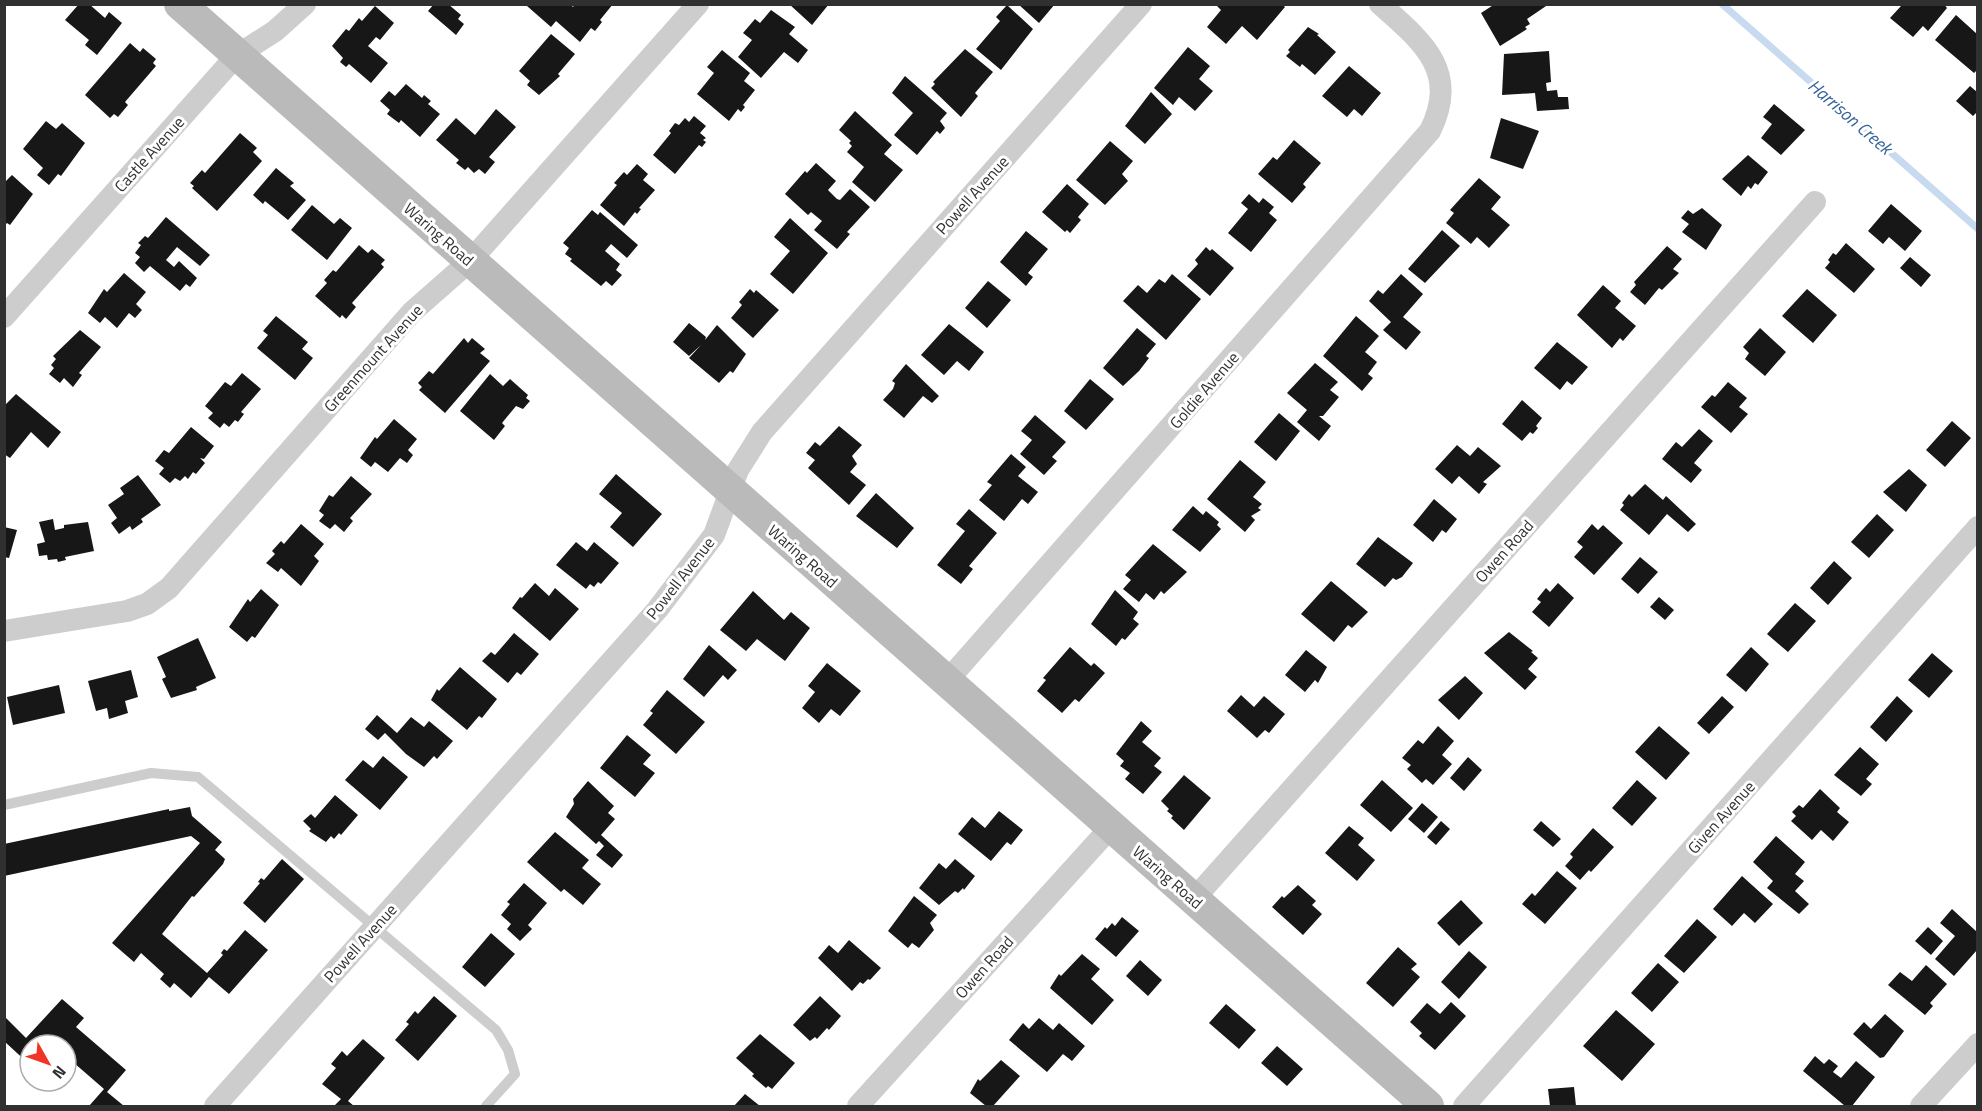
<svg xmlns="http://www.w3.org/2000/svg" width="1982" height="1111" font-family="'Titillium Web',sans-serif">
<rect width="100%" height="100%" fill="#fff"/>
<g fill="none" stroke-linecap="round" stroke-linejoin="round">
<path stroke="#c8daef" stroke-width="7" d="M1722,4L1978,229"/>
</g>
<path fill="#171717" d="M79,4H89L105,18L109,12L122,23L97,55L85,45L89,40L65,20Z
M434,4H448L461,15L458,19L464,24L456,35L428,11Z
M528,4H570L573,7L575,4H613L600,20L602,22L595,31L591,28L580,42L556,21L551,27L527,6Z
M789,4H829L812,25Z
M1018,4H1055L1039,23Z
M1215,4H1282L1285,7L1257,40L1242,26L1226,44L1207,27L1221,10Z
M1495,4H1549L1527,19L1530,24L1525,27L1527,29L1500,46L1481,13Z
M1899,4H1944L1947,8L1928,31L1923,26L1913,37L1890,18L1901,6Z
M1007,5L1033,29L1001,70L976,49L1000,21L996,17Z
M375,6L394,23L380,40L376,37L368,46L388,63L371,83L349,64L346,67L340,62L343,58L332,46L346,29L349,31L359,18L362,21Z
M771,10L795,27L789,34L808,50L798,63L784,52L761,78L738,57L752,40L743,33L755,19L760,23Z
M1956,15L1977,34V70L1974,73L1935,40Z
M1308,27L1319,34L1317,35L1336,52L1315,75L1302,64L1300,67L1286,56L1290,52L1288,50Z
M551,34L575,54L558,74L560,76L539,95L527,85L530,81L519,71Z
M130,43L140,52L143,48L156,59L153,63L156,66L125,102L128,105L118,117L114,114L110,118L85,95Z
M1188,47L1210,66L1199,79L1213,91L1195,111L1179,97L1173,105L1154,88Z
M965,49L993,72L975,93L978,96L961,117L931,88L935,84L933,82Z
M722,50L750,73L744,81L755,90L743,105L745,107L741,112L738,109L729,121L697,94L714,73L707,67Z
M1549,51L1551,82L1546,83L1547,91L1557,90L1558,97H1568L1569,109L1537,111L1535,93L1502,95L1504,54Z
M1349,66L1381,93L1362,116L1354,109L1347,117L1322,96Z
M905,76L947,113L940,121L945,128L940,134L937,131L917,155L894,135L913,113L892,93Z
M406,84L422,98L424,95L431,101L428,104L440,114L420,137L401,120L399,123L387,114L390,110L380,101L389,91L395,96Z
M1970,86L1977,92V112L1973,116L1956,101Z
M1151,92L1172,114L1145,144L1125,126Z
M1774,104L1805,130L1781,155L1761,138L1772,124L1763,117Z
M496,109L516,127L489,157L495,162L485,174L479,169L474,173L468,167L465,170L456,163L459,160L436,140L456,118L475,135Z
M855,111L892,145L884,154L903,170L875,202L852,182L864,167L847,152L852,146L849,143L851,141L839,130Z
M694,116L706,126L700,133L706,138L703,140L706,142L702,147L699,145L675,174L653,155L671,133L669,131L675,123L679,125L685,118L689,122Z
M1501,118L1539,131L1523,169L1490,158Z
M46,121L56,129L62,123L85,143L61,176L58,174L49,185L37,175L43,168L23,149Z
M240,133L257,148L253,152L262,161L217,211L192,188L194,186L190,183L202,170L205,173Z
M1294,140L1321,163L1303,184L1306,187L1292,203L1258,174L1273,157L1277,160Z
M1110,141L1133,161L1122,174L1128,181L1105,205L1076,180Z
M1748,155L1768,172L1758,185L1755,183L1751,189L1748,186L1741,196L1722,179Z
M816,163L836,181L828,190L837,199L840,200L850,189L870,207L847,232L850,234L837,249L814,230L822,221L811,212L808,215L785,194L805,171L807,173Z
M637,164L648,174L643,180L655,190L639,208L641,209L637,214L635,212L624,226L600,205L617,185L614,183L624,172L627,175Z
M276,168L294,183L290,186L306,200L288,220L265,201L263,204L253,195Z
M12,175L33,194L10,225L7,223L4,226V183Z
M1479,178L1501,197L1491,209L1510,225L1489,248L1477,237L1471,244L1446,223L1454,213L1450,210Z
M1067,184L1089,204L1078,217L1081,220L1070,233L1067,230L1065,232L1042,212Z
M1249,194L1259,203L1263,198L1274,207L1269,213L1277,220L1251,252L1228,233L1248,209L1241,203Z
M1891,204L1922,231L1905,251L1889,237L1883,244L1868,231Z
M312,205L334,224L340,218L352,228L327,260L291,230Z
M1702,208L1722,225L1706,250L1682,232L1689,224L1681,218L1688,210L1693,214Z
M592,210L598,215L600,212L638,245L627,258L611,244L605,251L620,264L616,270L622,275L612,286L606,281L601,286L570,261L572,259L565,254L569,248L563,243Z
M166,217L210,255L200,266L177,247L166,260L174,267L179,261L197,278L190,287L186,284L180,291L150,266L144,272L135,263L140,257L135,253L141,245L138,243L145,236L148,238Z
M790,218L828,253L793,294L770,274L790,251L774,237Z
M1442,230L1460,246L1425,283L1408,269Z
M1026,231L1048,249L1028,273L1033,277L1026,286L1000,262Z
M1846,243L1875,269L1854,293L1825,268L1830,262L1828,260L1833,253L1836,255Z
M359,245L368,253L372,249L385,260L381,264L384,267L352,303L356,307L346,319L342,315L340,318L315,296L327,283L324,280L333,270L336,272Z
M1667,246L1682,259L1673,269L1679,273L1662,290L1659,288L1645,305L1630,292L1636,285L1634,282Z
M1206,247L1210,251L1212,249L1234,268L1210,296L1187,276L1198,264L1195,260Z
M1910,257L1931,275L1921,287L1900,268Z
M124,273L146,292L136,304L142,310L135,318L129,313L117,328L105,317L100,323L88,313L104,289L107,292Z
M1172,274L1201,299L1166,340L1123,301L1138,285L1147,293L1159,279L1165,283Z
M1401,274L1423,294L1403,317L1421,332L1406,350L1383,330L1391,322L1369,301L1378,290L1383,294Z
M988,281L1011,300L987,328L965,308Z
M1603,285L1621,301L1615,308L1636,326L1623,341L1620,338L1612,348L1577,315Z
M750,289L754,293L756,290L779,310L753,338L731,318L742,305L739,302Z
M1807,289L1837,315L1813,343L1782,316Z
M276,316L308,342L302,349L313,358L295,380L257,348L268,335L263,331Z
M1356,316L1379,336L1365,352L1377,362L1368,374L1373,378L1362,391L1323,356Z
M689,323L706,337L705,340L717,325L746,354L733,373L730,371L719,383L689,358L701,345L689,356L673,342Z
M949,324L984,352L969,371L957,361L944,375L921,355Z
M1137,328L1156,344L1146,356L1149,358L1139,371L1123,386L1103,368Z
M1760,328L1786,352L1765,376L1745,359L1749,353L1743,347Z
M80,330L101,347L79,373L82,375L73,387L64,378L60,383L49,374L54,368L51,365L56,359L53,356Z
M464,338L468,343L472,338L485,349L480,353L490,361L445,413L419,390L422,387L418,383L429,371L433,374Z
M1557,342L1588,367L1572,385L1567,381L1560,390L1534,368Z
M1315,363L1338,382L1330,390L1339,397L1323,416H1319L1331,426L1319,441L1297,422L1307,410L1287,393Z
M906,364L939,396L932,403L923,396L904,418L883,400L893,389L895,383L892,381Z
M242,373L261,389L241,412L244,414L238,422L235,420L229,427L224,423L220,428L208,418L213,413L205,406L225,382L231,386Z
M490,374L503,386L510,379L528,395L526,398L530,401L523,409L516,406L502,423L505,426L494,440L460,411Z
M1090,379L1114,399L1086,430L1064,411Z
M1728,382L1747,398L1739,407L1748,414L1731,433L1701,407L1712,395L1715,397Z
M16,394L61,432L48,448L31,432L10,458L4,454V406Z
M1522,400L1542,418L1536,426L1538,428L1533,434L1530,432L1522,441L1502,424Z
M1279,413L1300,431L1276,461L1254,442Z
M1035,415L1066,442L1052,457L1057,461L1044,475L1020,454L1032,440L1021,431Z
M394,419L417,439L408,450L413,455L407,463L400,458L388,472L375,462L371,467L360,458L375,437L377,439Z
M1952,421L1971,438L1945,467L1926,450Z
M839,426L862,445L852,456L857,464L850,472L866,485L849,505L808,468L815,460L806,453L815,442L820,446Z
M191,427L214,446L204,459L200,458L205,463L196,474L193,472L188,479L185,476L180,481L175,478L170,483L159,474L164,468L155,461L164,450L169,453Z
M1699,429L1713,441L1694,463L1702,470L1691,483L1662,459L1676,442L1682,447Z
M1457,445L1470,456L1478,447L1501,466L1483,482L1487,484L1479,494L1459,476L1452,484L1435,469Z
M1011,454L1026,467L1018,476L1038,492L1028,504L1022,499L1004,521L979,500L992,485L987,482Z
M1240,460L1266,482L1253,497L1262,504L1258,508L1261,510L1251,516L1255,520L1245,532L1207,499Z
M1909,469L1927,485L1906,512L1883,492Z
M616,474L662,514L633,547L610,527L622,513L599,494Z
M138,475L161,505L141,519L143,522L132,530L130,526L119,534L111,523L117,518L108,505L124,494L120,488Z
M351,476L372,494L350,518L353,521L344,532L335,524L330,529L319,521L324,515L319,511L329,495L333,497Z
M1645,484L1663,500L1666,496L1696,524L1688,532L1667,514L1649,535L1620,510L1624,505L1622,503L1629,494L1632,497Z
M876,493L914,528L897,548L856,516Z
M1434,499L1457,519L1446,533L1442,530L1433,542L1413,525Z
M1193,506L1203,515L1206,511L1219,522L1217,525L1221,529L1200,552L1172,530Z
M969,509L997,533L969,566L973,569L961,584L937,565L965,531L956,524Z
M1877,514L1894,530L1869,558L1851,542Z
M53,519L55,530L64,528V525L88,522L94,551L65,557L66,560L58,562L57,559L48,560L47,555L39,556L37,544L45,542L39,522Z
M301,524L324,544L314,556L319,561L301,586L281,568L278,572L266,563L275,554L272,551L281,541L284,544Z
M1592,524L1598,530L1603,525L1623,543L1594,575L1574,557L1583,547L1577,542Z
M4,527L17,530L9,558L4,557Z
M1378,537L1413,563L1402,577L1396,580L1393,578L1385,587L1356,564Z
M576,542L587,551L594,542L619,563L601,584L598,582L594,587L590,584L586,589L556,565Z
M1153,544L1187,572L1164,594L1161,591L1154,600L1146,593L1139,602L1123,589L1131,580L1125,575Z
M1640,557L1658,572L1638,594L1621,579Z
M1834,561L1852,578L1828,605L1810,588Z
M1331,581L1368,612L1352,628L1348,625L1334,642L1301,614Z
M535,583L549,596L555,588L579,609L550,641L512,608L520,597L522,598Z
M1558,583L1574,598L1549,627L1532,612L1541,602L1537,599L1546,588L1550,592Z
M261,589L279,605L255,638L252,636L247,642L229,627L248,599L250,602Z
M1115,590L1138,612L1133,619L1139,624L1125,640L1122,638L1116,646L1091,624Z
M753,591L784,620L791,612L810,628L785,661L757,639L746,651L720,630Z
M1659,597L1674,610L1665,620L1650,607Z
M1795,603L1816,621L1788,652L1767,634Z
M1509,632L1533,651L1531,652L1538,658L1528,669L1537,677L1525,690L1484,653Z
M514,633L539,654L521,675L517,672L508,683L482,661L491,652L495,655Z
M198,638L216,678L196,687L197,690L171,698L162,679L166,677L157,657Z
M709,645L737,670L728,680L723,675L704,697L683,679Z
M1070,647L1091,666L1094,663L1105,673L1079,702L1075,699L1062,713L1037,691L1046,680L1043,678Z
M1751,647L1769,664L1746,692L1726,675Z
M1306,650L1327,667L1318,683L1315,680L1305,692L1285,675Z
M1932,653L1953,671L1929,698L1908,680Z
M827,663L861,691L840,716L831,709L819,723L802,708L815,692L808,686Z
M460,667L497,699L482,718L479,716L467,730L431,700L437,689L439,691Z
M131,670L138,697L125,701L128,713L109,719L107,708L96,711L88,681Z
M1465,676L1483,693L1459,720L1438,700Z
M59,685L65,713L13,725L7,697Z
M667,690L705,722L676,754L643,725L653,713L650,711Z
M1241,695L1254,707L1264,696L1285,714L1269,733L1265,730L1257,738L1227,711Z
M1722,696L1734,707L1709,734L1697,723Z
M1897,696L1913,711L1886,742L1870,727Z
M377,715L397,733L411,717L424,727L429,721L453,741L437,759L434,756L424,767L406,754L385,733L378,740L365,729Z
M1141,721L1152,731L1142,742L1161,758L1154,766L1162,772L1143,794L1125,779L1130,773L1120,766L1124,761L1116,754Z
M1438,726L1454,741L1442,755L1452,764L1433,785L1426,779L1422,783L1407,769L1411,765L1402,758L1418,740L1423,744Z
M1659,726L1690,753L1666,780L1635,752Z
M627,735L651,755L643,764L655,773L635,797L600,768Z
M1860,747L1879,764L1866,779L1872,784L1861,796L1834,775Z
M383,756L408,777L380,810L345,780L363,760L373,768Z
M1468,757L1482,770L1464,791L1450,778Z
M1184,775L1211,798L1184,830L1171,818L1173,816L1167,811L1169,809L1161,801Z
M1382,780L1413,808L1391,832L1360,805Z
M1637,780L1657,798L1632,826L1612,808Z
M588,781L614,806L608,813L615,819L601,835L623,855L612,868L596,855L604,846L599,841L596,844L566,817L574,804L573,799Z
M1820,789L1840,808L1837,812L1849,822L1833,841L1821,830L1812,840L1791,821L1796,816L1792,812L1799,805L1803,808Z
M335,795L358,815L341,835L339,833L334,839L331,836L326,842L309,831L311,829L303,821L311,814L315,818Z
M1422,803L1438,817L1424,833L1408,819Z
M190,807L192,816L222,842L215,850L225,859L223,864L194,897L192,896L162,934L207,973L223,955L221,953L224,949L227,951L245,930L268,950L229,994L209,977L191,998L174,983L170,988L160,979L164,974L141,953L134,962L112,943L200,843L191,836L4,876V844L169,809V811Z
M999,811L1023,830L1011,845L1007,842L991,861L958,834L972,817L985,828Z
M1441,821L1450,829L1436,845L1427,837Z
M1541,821L1561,839L1553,847L1533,830Z
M1349,826L1364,838L1358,845L1375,860L1357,881L1325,853Z
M1593,828L1614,847L1591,872L1589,870L1580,880L1565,866L1573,857L1570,854Z
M555,832L589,860L582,868L601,884L583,905L564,889L561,892L527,862Z
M1776,836L1805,862L1795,874L1804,881L1795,891L1809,904L1799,914L1767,888L1773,881L1753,862Z
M282,859L304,879L265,923L243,903L260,883L258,882L261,878L264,880Z
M955,859L975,876L964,890L963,888L958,893L955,891L939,905L919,888L939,863L946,869Z
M1557,871L1577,888L1545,924L1522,904L1532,893L1535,896Z
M1742,876L1773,904L1755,923L1744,913L1732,926L1713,909Z
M524,883L547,903L528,925L532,929L520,941L507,929L511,924L501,915L510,904L507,902Z
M1298,885L1316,901L1312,905L1322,914L1303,935L1272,907L1282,896L1284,898Z
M914,896L937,915L930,923L934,930L919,948L912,943L908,948L888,931Z
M1461,900L1483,923L1459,946L1437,923Z
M1952,909L1977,932V950L1954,976L1935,959L1955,936L1940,923Z
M1122,917L1139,931L1116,957L1095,939L1105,927L1107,929L1112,923L1115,926Z
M1697,919L1717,937L1684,973L1664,956Z
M1928,927L1943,941L1931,955L1915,941Z
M491,933L515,954L485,987L462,967Z
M849,940L881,968L870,980L868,979L863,984L860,982L852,991L818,958L829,945L838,953Z
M1398,947L1417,964L1411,969L1420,977L1393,1007L1366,983Z
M1469,951L1487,967L1459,999L1441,982Z
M1082,954L1100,969L1091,979L1114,1000L1092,1025L1050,988L1059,974L1061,976Z
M1140,960L1162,980L1148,996L1126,976Z
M1658,963L1679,982L1652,1012L1631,993Z
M1926,965L1947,984L1930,1003L1933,1006L1925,1015L1888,985L1900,972L1912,981Z
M434,996L457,1016L418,1061L395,1040L409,1024L406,1022L415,1011L418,1014Z
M820,996L841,1016L829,1030L827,1028L817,1039L815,1037L810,1041L793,1025Z
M62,999L84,1018L76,1027L126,1070L107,1092L124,1106H89L104,1089L66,1056V1045H30V1065L4,1041V1016L26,1038Z
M1451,1002L1466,1016L1435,1050L1419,1036L1422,1033L1410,1022L1427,1003L1440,1014Z
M1226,1004L1256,1030L1239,1049L1209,1023Z
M1616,1010L1655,1044L1622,1081L1583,1046Z
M1885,1014L1904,1031L1884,1057L1880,1058L1853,1034L1864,1022L1871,1029Z
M1039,1018L1053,1030L1059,1023L1085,1046L1072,1061L1063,1054L1047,1072L1009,1040L1023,1023L1029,1029Z
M760,1034L795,1063L772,1089L768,1086L766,1088L752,1076L754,1074L736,1058Z
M363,1039L385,1058L348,1101L354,1106H334L341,1099L322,1084L336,1068L331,1064L342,1051L347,1056Z
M1277,1046L1303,1069L1287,1086L1261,1063Z
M1815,1056L1824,1064L1829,1059L1838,1066L1833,1072L1841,1078L1856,1061L1875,1077L1852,1106H1845L1803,1071Z
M1001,1060L1020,1076L993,1106H986L970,1093L978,1079L980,1081Z
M1574,1087L1576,1106H1550L1548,1089Z
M745,1094L760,1106H734Z"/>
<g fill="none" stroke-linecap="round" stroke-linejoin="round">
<path stroke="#cdcdcd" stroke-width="10" d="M4,805L151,773L198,777L496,1030L508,1050L515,1074L486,1106"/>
<path stroke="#cdcdcd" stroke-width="22" d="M4,317L236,56L275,31L305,4
M4,631L127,611L147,604L169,588L412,312L470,261L698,4
M947,681L1430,131C1460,71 1422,41 1380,4
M1193,900L1815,202
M215,1106L657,610L714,535L738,470L762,432L1141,4
M858,1106L1111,827
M1464,1106L1978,527
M1921,1106L1978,1044"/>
<path stroke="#bababa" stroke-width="32" d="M180,4L1428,1106"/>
</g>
<g text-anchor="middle" stroke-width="6" stroke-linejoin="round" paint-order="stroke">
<g font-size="16" fill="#303030" stroke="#fff">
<text transform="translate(149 154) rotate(-48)" y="6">Castle Avenue</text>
<text transform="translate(972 195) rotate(-48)" y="6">Powell Avenue</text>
<text transform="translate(439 234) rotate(41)" y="6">Waring Road</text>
<text transform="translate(373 358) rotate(-48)" y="6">Greenmount Avenue</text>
<text transform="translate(1204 390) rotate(-49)" y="6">Goldie Avenue</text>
<text transform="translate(1504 551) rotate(-48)" y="6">Owen Road</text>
<text transform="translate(803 556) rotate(41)" y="6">Waring Road</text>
<text transform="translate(680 578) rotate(-52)" y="6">Powell Avenue</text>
<text transform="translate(1721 817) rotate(-48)" y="6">Given Avenue</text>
<text transform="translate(1168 877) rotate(41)" y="6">Waring Road</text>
<text transform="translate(360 943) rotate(-48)" y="6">Powell Avenue</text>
<text transform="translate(984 967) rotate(-48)" y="6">Owen Road</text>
</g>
<g font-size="18" font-style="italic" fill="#376599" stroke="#fff">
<text transform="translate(1850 117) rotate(41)" y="6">Harrison Creek</text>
</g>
</g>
<rect width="1982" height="1111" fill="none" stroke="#303030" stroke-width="12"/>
<g transform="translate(48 1063) rotate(130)"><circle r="28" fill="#ffffff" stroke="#acacac" stroke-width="1.5"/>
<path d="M0-4.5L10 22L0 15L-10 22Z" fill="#f23426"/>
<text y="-9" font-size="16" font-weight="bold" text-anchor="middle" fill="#303030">N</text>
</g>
</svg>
